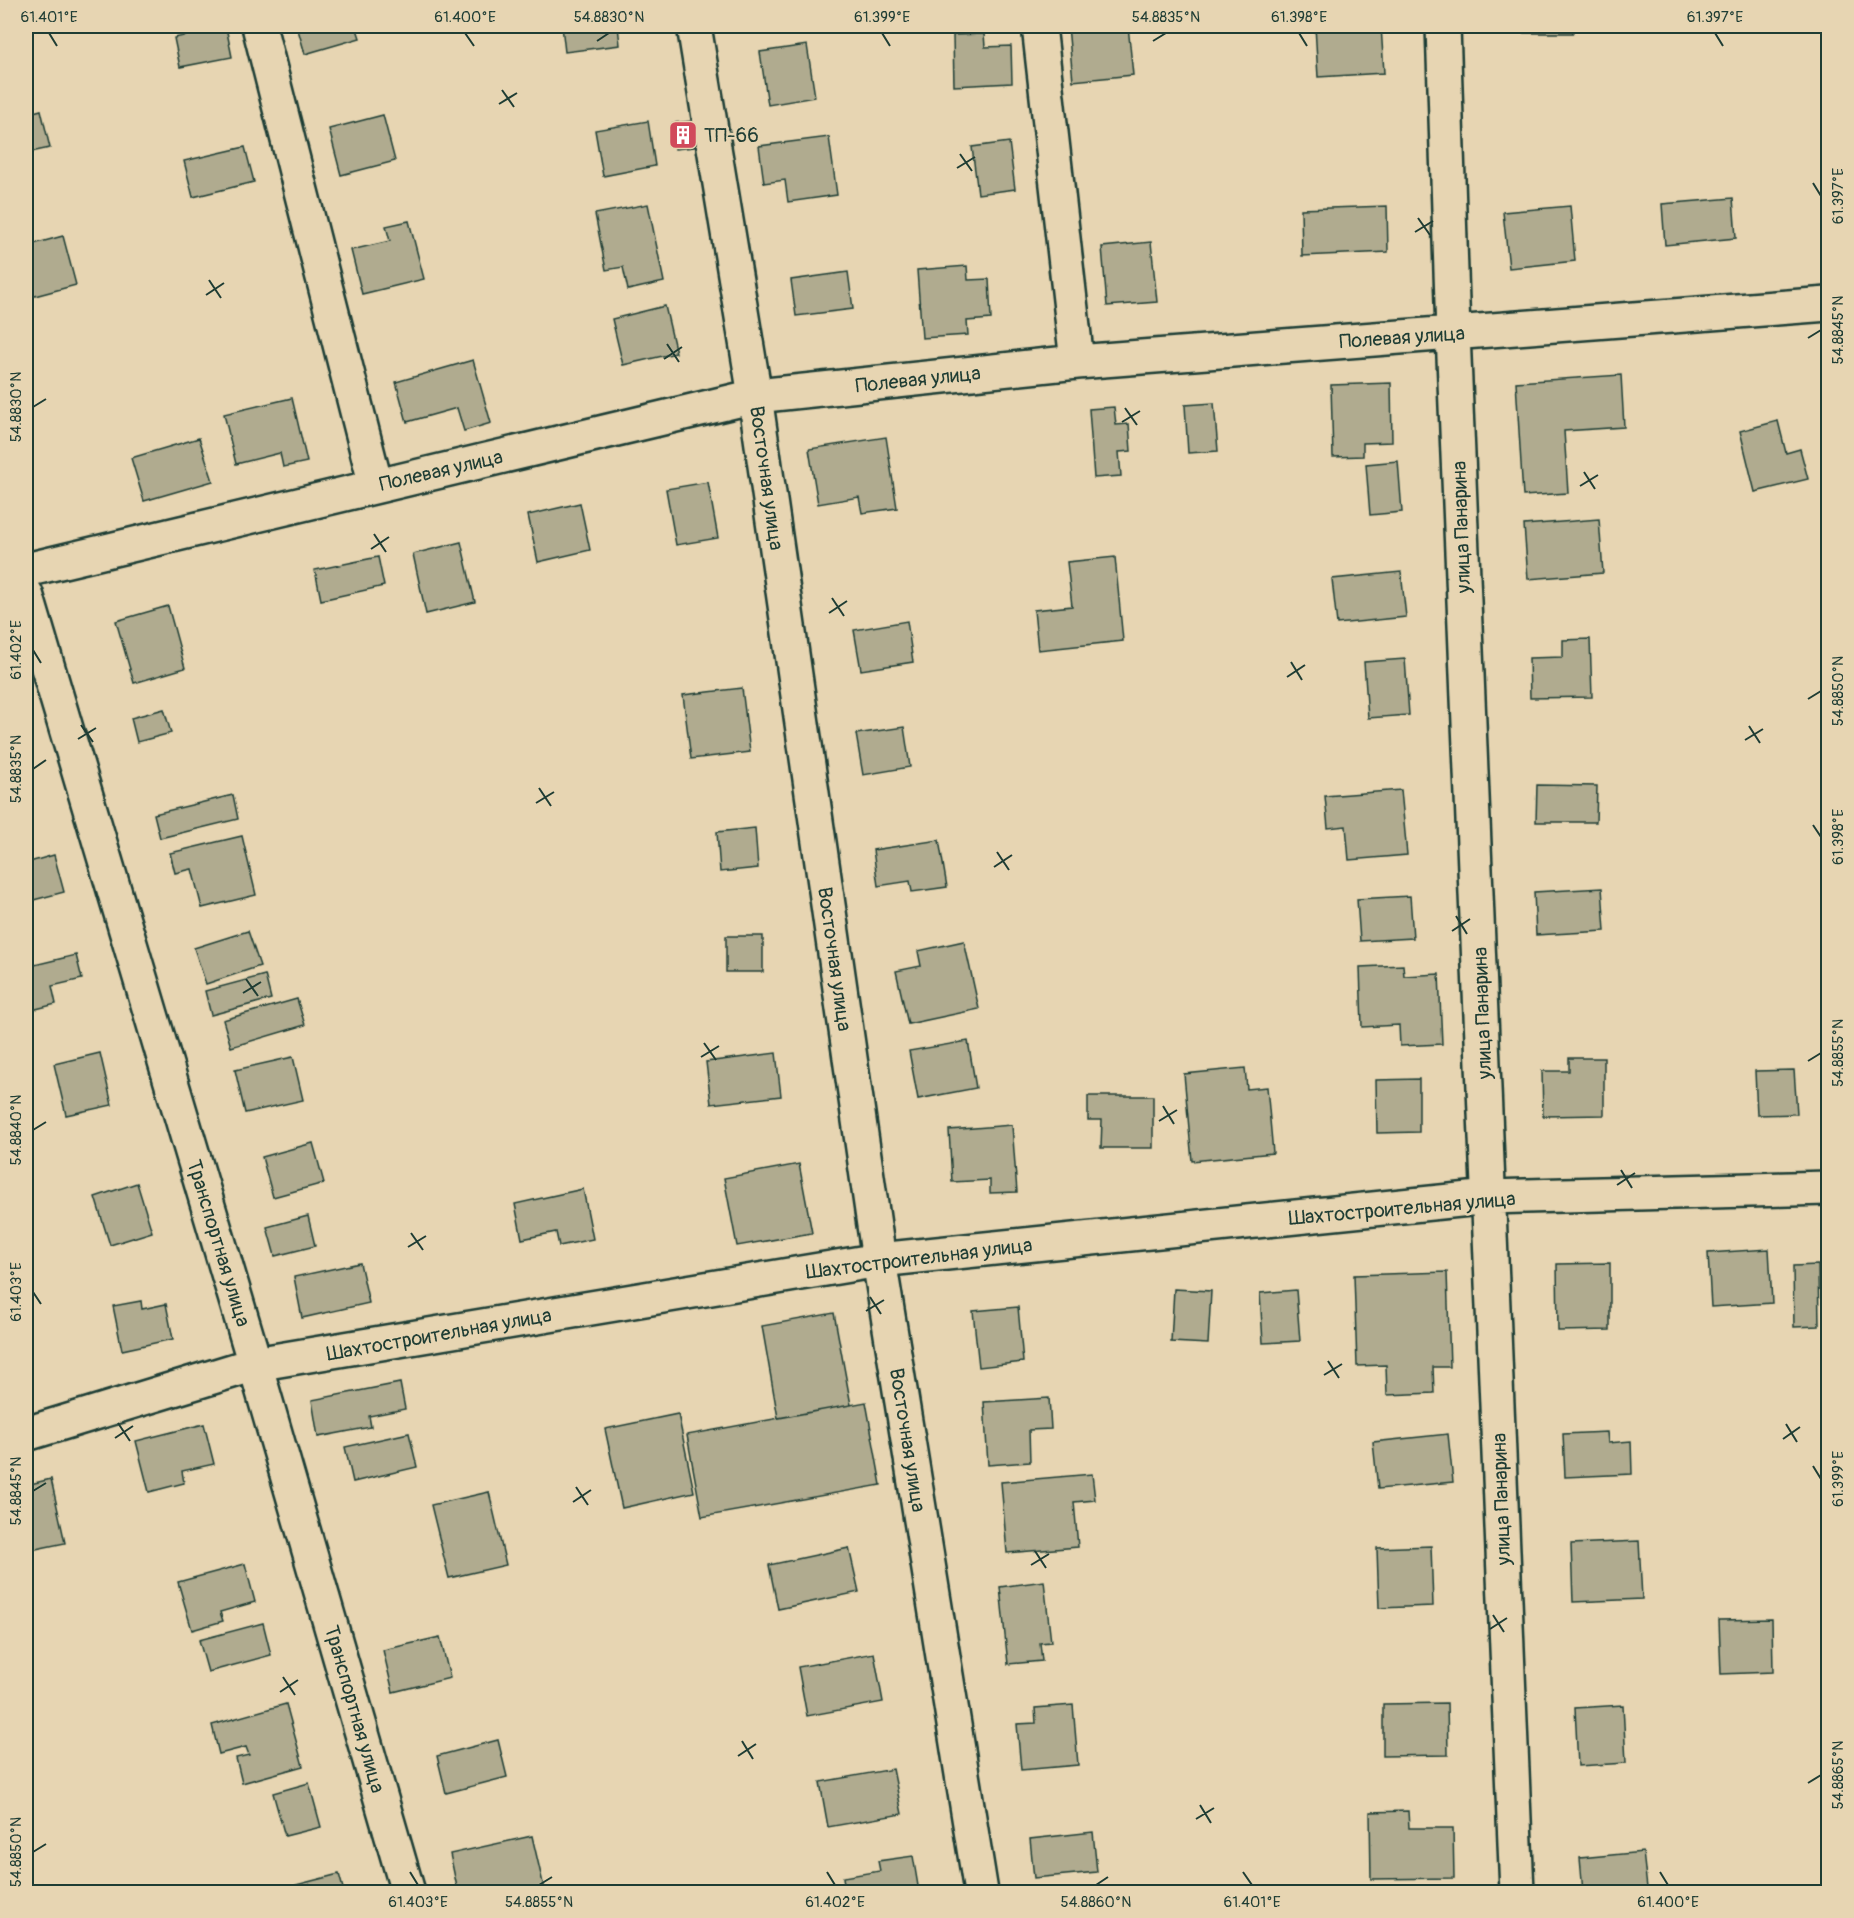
<svg xmlns="http://www.w3.org/2000/svg" width="1854" height="1918" font-family="Pangolin,sans-serif">
<rect width="100%" height="100%" fill="#e7d5b2"/>
<filter id="ink" filterUnits="userSpaceOnUse"><feTurbulence type="fractalNoise" baseFrequency=".0167" numOctaves="2"/><feDisplacementMap in="SourceGraphic" scale="12" xChannelSelector="R" yChannelSelector="G"/><feConvolveMatrix kernelMatrix="1 2 1 2 8 2 1 2 1" color-interpolation-filters="sRGB"/></filter>
<g filter="url(#ink)">
<path fill="#b0ab8f" stroke="#1f3d34" stroke-width="1.5" d="M297,26H356L360,38L305,54Z
M562,26H618L620,45L565,52Z
M1068,26H1128L1133,75L1073,81Z
M1315,26H1381L1384,73L1318,77Z
M1511,26H1573V33H1511Z
M226,27L232,57L180,67L174,38Z
M984,34L985,47L1011,46L1012,83L954,86L953,35Z
M807,45L815,97L768,105L760,52Z
M41,110L50,148L26,153V114Z
M383,115L395,161L341,175L329,129Z
M648,121L655,166L603,176L595,130Z
M692,121L694,147L675,149L673,123Z
M829,137L837,195L788,202L785,180L764,183L759,146Z
M1009,142L1015,189L978,194L972,147Z
M245,147L254,182L193,197L184,161Z
M1826,188H1828V249H1826Z
M1733,198L1736,238L1665,245L1662,204Z
M648,204L664,282L628,290L623,267L606,270L595,214Z
M1387,206L1388,252L1302,256L1301,209Z
M1570,206L1575,261L1509,268L1503,212Z
M409,221L424,279L362,294L351,250L390,241L386,226Z
M63,236L76,285L31,297L26,275V246Z
M1151,242L1157,302L1107,306L1102,247Z
M967,266L968,280L989,279L991,319L967,321L968,335L922,338L917,270Z
M848,272L853,309L796,316L791,280Z
M665,306L676,353L623,365L612,319Z
M473,360L491,423L464,431L457,408L407,422L396,382Z
M1621,375L1624,427L1564,431L1568,493L1523,496L1516,382Z
M1391,383L1392,442L1363,443V456L1333,457L1331,385Z
M292,398L307,462L283,467L280,453L236,464L224,414Z
M1214,403L1218,451L1188,453L1185,405Z
M1114,407L1116,425L1129,424L1131,451L1119,452L1121,476L1094,478L1089,409Z
M1778,421L1786,453L1800,449L1808,479L1755,492L1740,431Z
M886,437L897,508L862,513L859,497L818,504L809,449Z
M199,438L213,481L144,501L131,458Z
M1398,461L1402,512L1370,515L1366,464Z
M708,482L718,538L676,545L666,489Z
M580,503L590,550L538,562L528,515Z
M1599,519L1603,573L1528,579L1524,525Z
M461,542L475,602L426,614L413,554Z
M378,557L384,586L321,600L315,570Z
M1115,557L1123,641L1038,650L1034,610L1072,606L1067,562Z
M1401,572L1406,617L1337,624L1332,579Z
M168,606L185,668L134,683L116,621Z
M907,621L913,662L861,670L854,630Z
M1590,639L1592,697L1530,698L1529,658L1563,657V640Z
M1405,659L1409,715L1368,718L1364,662Z
M742,688L750,752L691,759L683,695Z
M164,709L171,733L137,742L131,718Z
M904,727L910,767L863,775L856,734Z
M1537,785L1597,786L1596,822H1536Z
M1401,790L1407,855L1349,860L1346,826L1328,828L1325,796Z
M233,795L238,819L160,838L154,814Z
M755,828L758,868L720,872L717,832Z
M242,836L256,895L202,908L192,869L175,873L170,853Z
M939,840L947,887L912,892L910,881L878,886L873,850Z
M54,855L64,892L26,902V863Z
M1602,888L1605,931L1536,935L1534,892Z
M1410,896L1413,938L1360,941L1357,899Z
M248,931L260,966L206,984L194,948Z
M726,936H763V972H726Z
M964,941L979,1009L908,1024L896,971L921,966L918,951Z
M76,955L82,979L52,986L56,1004L28,1011L26,967Z
M1403,965L1404,976L1439,974L1442,1044L1400,1046L1399,1025L1362,1027L1360,967Z
M265,975L271,999L211,1015L205,991Z
M297,999L305,1025L231,1047L223,1020Z
M968,1041L976,1088L918,1099L909,1051Z
M100,1053L112,1105L66,1115L54,1064Z
M776,1053L781,1096L711,1104L706,1062Z
M293,1057L303,1100L245,1113L235,1070Z
M1569,1058H1604V1115L1543,1116L1542,1071H1569Z
M1245,1068L1247,1089L1267,1087L1273,1153L1192,1161L1184,1074Z
M1794,1070L1797,1114L1757,1115L1755,1071Z
M1419,1079V1132L1377,1133L1376,1080Z
M1088,1096H1153V1148H1101L1102,1120H1088Z
M1012,1125L1017,1192L990,1193V1180L952,1182L949,1130Z
M313,1143L324,1183L273,1197L262,1157Z
M799,1164L812,1233L737,1246L724,1178Z
M137,1183L152,1232L110,1245L95,1197Z
M583,1189L593,1239L559,1246L556,1232L522,1239L515,1204Z
M308,1216L315,1246L275,1256L267,1227Z
M1769,1249L1772,1303L1711,1307L1708,1253Z
M360,1263L369,1303L302,1318L294,1277Z
M1610,1263V1330L1558,1331L1557,1264Z
M1818,1265L1819,1326L1794,1327L1793,1266Z
M1447,1272L1450,1367H1433L1434,1393L1387,1395L1386,1365L1357,1366L1354,1275Z
M1174,1289L1211,1291L1208,1344L1171,1342Z
M1296,1290L1300,1341L1263,1343L1260,1293Z
M141,1301L142,1309L166,1304L173,1339L122,1350L113,1306Z
M1018,1307L1023,1362L979,1367L973,1311Z
M834,1313L851,1405L778,1418L762,1326Z
M400,1383L405,1409L369,1416L371,1427L318,1437L312,1400Z
M1049,1398L1051,1429L1029,1430L1030,1462L988,1465L984,1402Z
M866,1402L881,1485L702,1517L687,1435Z
M678,1414L694,1492L622,1508L605,1429Z
M204,1424L214,1464L182,1471L184,1483L149,1492L136,1441Z
M1607,1432L1608,1443L1631,1441L1632,1474L1565,1477L1563,1434Z
M409,1433L417,1467L353,1482L345,1447Z
M1448,1434L1453,1482L1378,1489L1373,1442Z
M1092,1474L1095,1500L1074,1502L1078,1547L1007,1553L1001,1482Z
M51,1479L65,1543L26,1551V1485Z
M489,1492L506,1565L449,1578L431,1505Z
M1639,1541L1642,1599L1573,1602L1571,1544Z
M1431,1546L1433,1606L1379,1608L1377,1548Z
M849,1548L859,1592L778,1609L769,1565Z
M245,1564L255,1602L220,1612L223,1621L192,1630L178,1582Z
M1044,1581L1051,1642L1040,1643L1042,1661L1008,1664L1000,1587Z
M1772,1619L1773,1672L1721,1674L1719,1620Z
M263,1623L271,1655L208,1672L199,1640Z
M440,1637L450,1678L393,1692L383,1650Z
M874,1653L883,1702L807,1716L798,1667Z
M1447,1703L1448,1755L1383,1756V1704Z
M286,1704L303,1766L242,1783L236,1758L249,1755L246,1747L219,1754L212,1725Z
M1073,1705L1078,1765L1021,1770L1017,1724L1036,1723L1035,1708Z
M1623,1705L1626,1763L1578,1766L1575,1708Z
M498,1740L507,1777L446,1793L437,1756Z
M893,1769L902,1814L828,1827L820,1782Z
M309,1783L321,1827L285,1836L273,1793Z
M1408,1811L1409,1828H1453L1454,1878L1371,1879L1370,1812Z
M1093,1832L1097,1872L1034,1878L1030,1839Z
M532,1836L545,1892H458L450,1854Z
M1643,1852L1647,1888L1583,1892L1580,1858Z
M913,1856L919,1892H845L843,1877L880,1871L878,1861Z
M339,1874L344,1892H298L296,1885Z"/>
<g fill="none" stroke-linecap="round" stroke-linejoin="round">
<g stroke="#1f3d34" stroke-width="38">
<path id="minor" d="M259,26L376,486
M694,26L755,396L879,1260L981,1892
M1039,26L1077,362
M1443,26L1453,333L1517,1892
M26,570L755,396L1077,362L1828,304
M26,594L255,1364L408,1892
M26,1434L255,1364L879,1260L1489,1197L1828,1188"/>
</g>
<use href="#minor" stroke="#e7d5b2" stroke-width="33"/>
</g>
</g>
<path fill="none" stroke="#1f3d34" stroke-width="2" d="M49,33L57,46M465,33L474,46M882,33L890,46M1299,33L1307,46M1715,33L1723,46M597,41L609,33M1153,41L1166,33M502,90L514,107M499,104L517,93M960,154L972,171M957,168L975,157M1813,183L1821,196M1418,218L1430,235M1415,232L1433,221M209,280L221,298M206,295L224,283M1808,338L1821,330M667,344L679,362M664,359L682,347M33,407L46,399M1125,408L1137,425M1122,422L1140,411M1584,472L1595,489M1580,486L1598,475M374,534L386,552M371,549L389,537M832,598L844,616M829,613L847,601M33,650L41,663M1291,662L1302,680M1287,677L1305,665M1808,699L1821,691M81,725L93,742M1749,726L1760,743M78,739L96,728M1745,740L1763,729M33,769L46,760M539,788L551,806M536,803L554,792M1813,825L1821,837M997,852L1009,870M994,867L1012,855M1456,916L1467,934M1452,931L1470,919M246,979L258,996M243,993L261,982M704,1043L716,1060M701,1057L719,1046M1808,1061L1821,1053M1163,1106L1174,1124M1159,1121L1177,1110M33,1130L46,1122M1621,1170L1632,1188M1617,1185L1635,1173M411,1233L423,1250M408,1247L426,1236M33,1292L41,1304M870,1297L881,1314M866,1311L884,1300M1328,1361L1339,1378M1324,1375L1342,1364M118,1423L130,1441M1786,1424L1797,1442M115,1438L133,1426M1783,1439L1800,1427M1813,1466L1821,1479M576,1487L588,1505M33,1491L46,1483M573,1502L591,1490M1035,1551L1046,1568M1031,1565L1049,1554M1493,1615L1504,1632M1490,1629L1507,1618M283,1677L295,1695M280,1692L298,1680M742,1741L753,1759M738,1756L756,1744M1808,1783L1821,1775M1200,1805L1211,1823M1196,1819L1214,1808M33,1852L46,1844M410,1872L418,1885M827,1872L835,1885M1243,1872L1252,1885M1660,1872L1668,1885M539,1885L552,1877M1096,1885L1108,1877"/>
<defs>
<g id="building-square" transform="scale(1.5)"><rect x="-9" y="-9" width="18" height="18" rx="4" fill="#d1495b" stroke="#e7d5b2"/><path d="M-4-6H4V6H1V3H-1V6H-4ZM-2.5-4.3h1.7v1.8h-1.7ZM.8-4.3h1.7v1.8H.8ZM-2.5-1h1.7V.8h-1.7ZM.8-1h1.7V.8H.8Z" fill="#fff"/></g>
</defs>
<g fill-rule="evenodd">
<use href="#building-square" x="683" y="135"/>
</g>
<g text-anchor="middle" stroke-width="5" stroke-linejoin="round" paint-order="stroke">
<g font-size="20" fill="#1f3d34" stroke="#e7d5b2" text-anchor="start">
<text x="704" y="142">ТП-66</text>
</g>
<g font-size="20" fill="#1f3d34" stroke="#e7d5b2">
<text transform="translate(1402 337) rotate(-4)" y="7">Полевая улица</text>
<text transform="translate(918 379) rotate(-6)" y="7">Полевая улица</text>
<text transform="translate(441 470) rotate(-13)" y="7">Полевая улица</text>
<text transform="translate(767 478) rotate(82)" y="7">Восточная улица</text>
<text transform="translate(1461 527) rotate(-92)" y="7">улица Панарина</text>
<text transform="translate(835 959) rotate(82)" y="7">Восточная улица</text>
<text transform="translate(1482 1013) rotate(-92)" y="7">улица Панарина</text>
<text transform="translate(1402 1208) rotate(-5)" y="7">Шахтостроительная улица</text>
<text transform="translate(219 1243) rotate(73)" y="7">Транспортная улица</text>
<text transform="translate(919 1258) rotate(-7)" y="7">Шахтостроительная улица</text>
<text transform="translate(439 1334) rotate(-10)" y="7">Шахтостроительная улица</text>
<text transform="translate(908 1440) rotate(81)" y="7">Восточная улица</text>
<text transform="translate(1501 1499) rotate(-92)" y="7">улица Панарина</text>
<text transform="translate(355 1709) rotate(74)" y="7">Транспортная улица</text>
</g>
</g>
<rect width="1854" height="1918" fill="none" stroke="#e7d5b2" stroke-width="66"/>
<rect x="33" y="33" width="1788" height="1852" fill="none" stroke="#1f3d34" stroke-width="2"/>
<g font-size="15" text-anchor="middle" fill="#1f3d34">
<text x="49" y="22">61.401°E</text>
<text x="465" y="22">61.400°E</text>
<text x="609" y="22">54.8830°N</text>
<text x="882" y="22">61.399°E</text>
<text x="1166" y="22">54.8835°N</text>
<text x="1299" y="22">61.398°E</text>
<text x="1715" y="22">61.397°E</text>
<text transform="translate(1838 196) rotate(-90)" y="5">61.397°E</text>
<text transform="translate(1838 330) rotate(-90)" y="5">54.8845°N</text>
<text transform="translate(16 407) rotate(-90)" y="5">54.8830°N</text>
<text transform="translate(16 650) rotate(-90)" y="5">61.402°E</text>
<text transform="translate(1838 691) rotate(-90)" y="5">54.8850°N</text>
<text transform="translate(16 769) rotate(-90)" y="5">54.8835°N</text>
<text transform="translate(1838 837) rotate(-90)" y="5">61.398°E</text>
<text transform="translate(1838 1053) rotate(-90)" y="5">54.8855°N</text>
<text transform="translate(16 1130) rotate(-90)" y="5">54.8840°N</text>
<text transform="translate(16 1292) rotate(-90)" y="5">61.403°E</text>
<text transform="translate(1838 1479) rotate(-90)" y="5">61.399°E</text>
<text transform="translate(16 1491) rotate(-90)" y="5">54.8845°N</text>
<text transform="translate(1838 1775) rotate(-90)" y="5">54.8865°N</text>
<text transform="translate(16 1852) rotate(-90)" y="5">54.8850°N</text>
<text x="418" y="1907">61.403°E</text>
<text x="539" y="1907">54.8855°N</text>
<text x="835" y="1907">61.402°E</text>
<text x="1096" y="1907">54.8860°N</text>
<text x="1252" y="1907">61.401°E</text>
<text x="1668" y="1907">61.400°E</text>
</g>
</svg>
